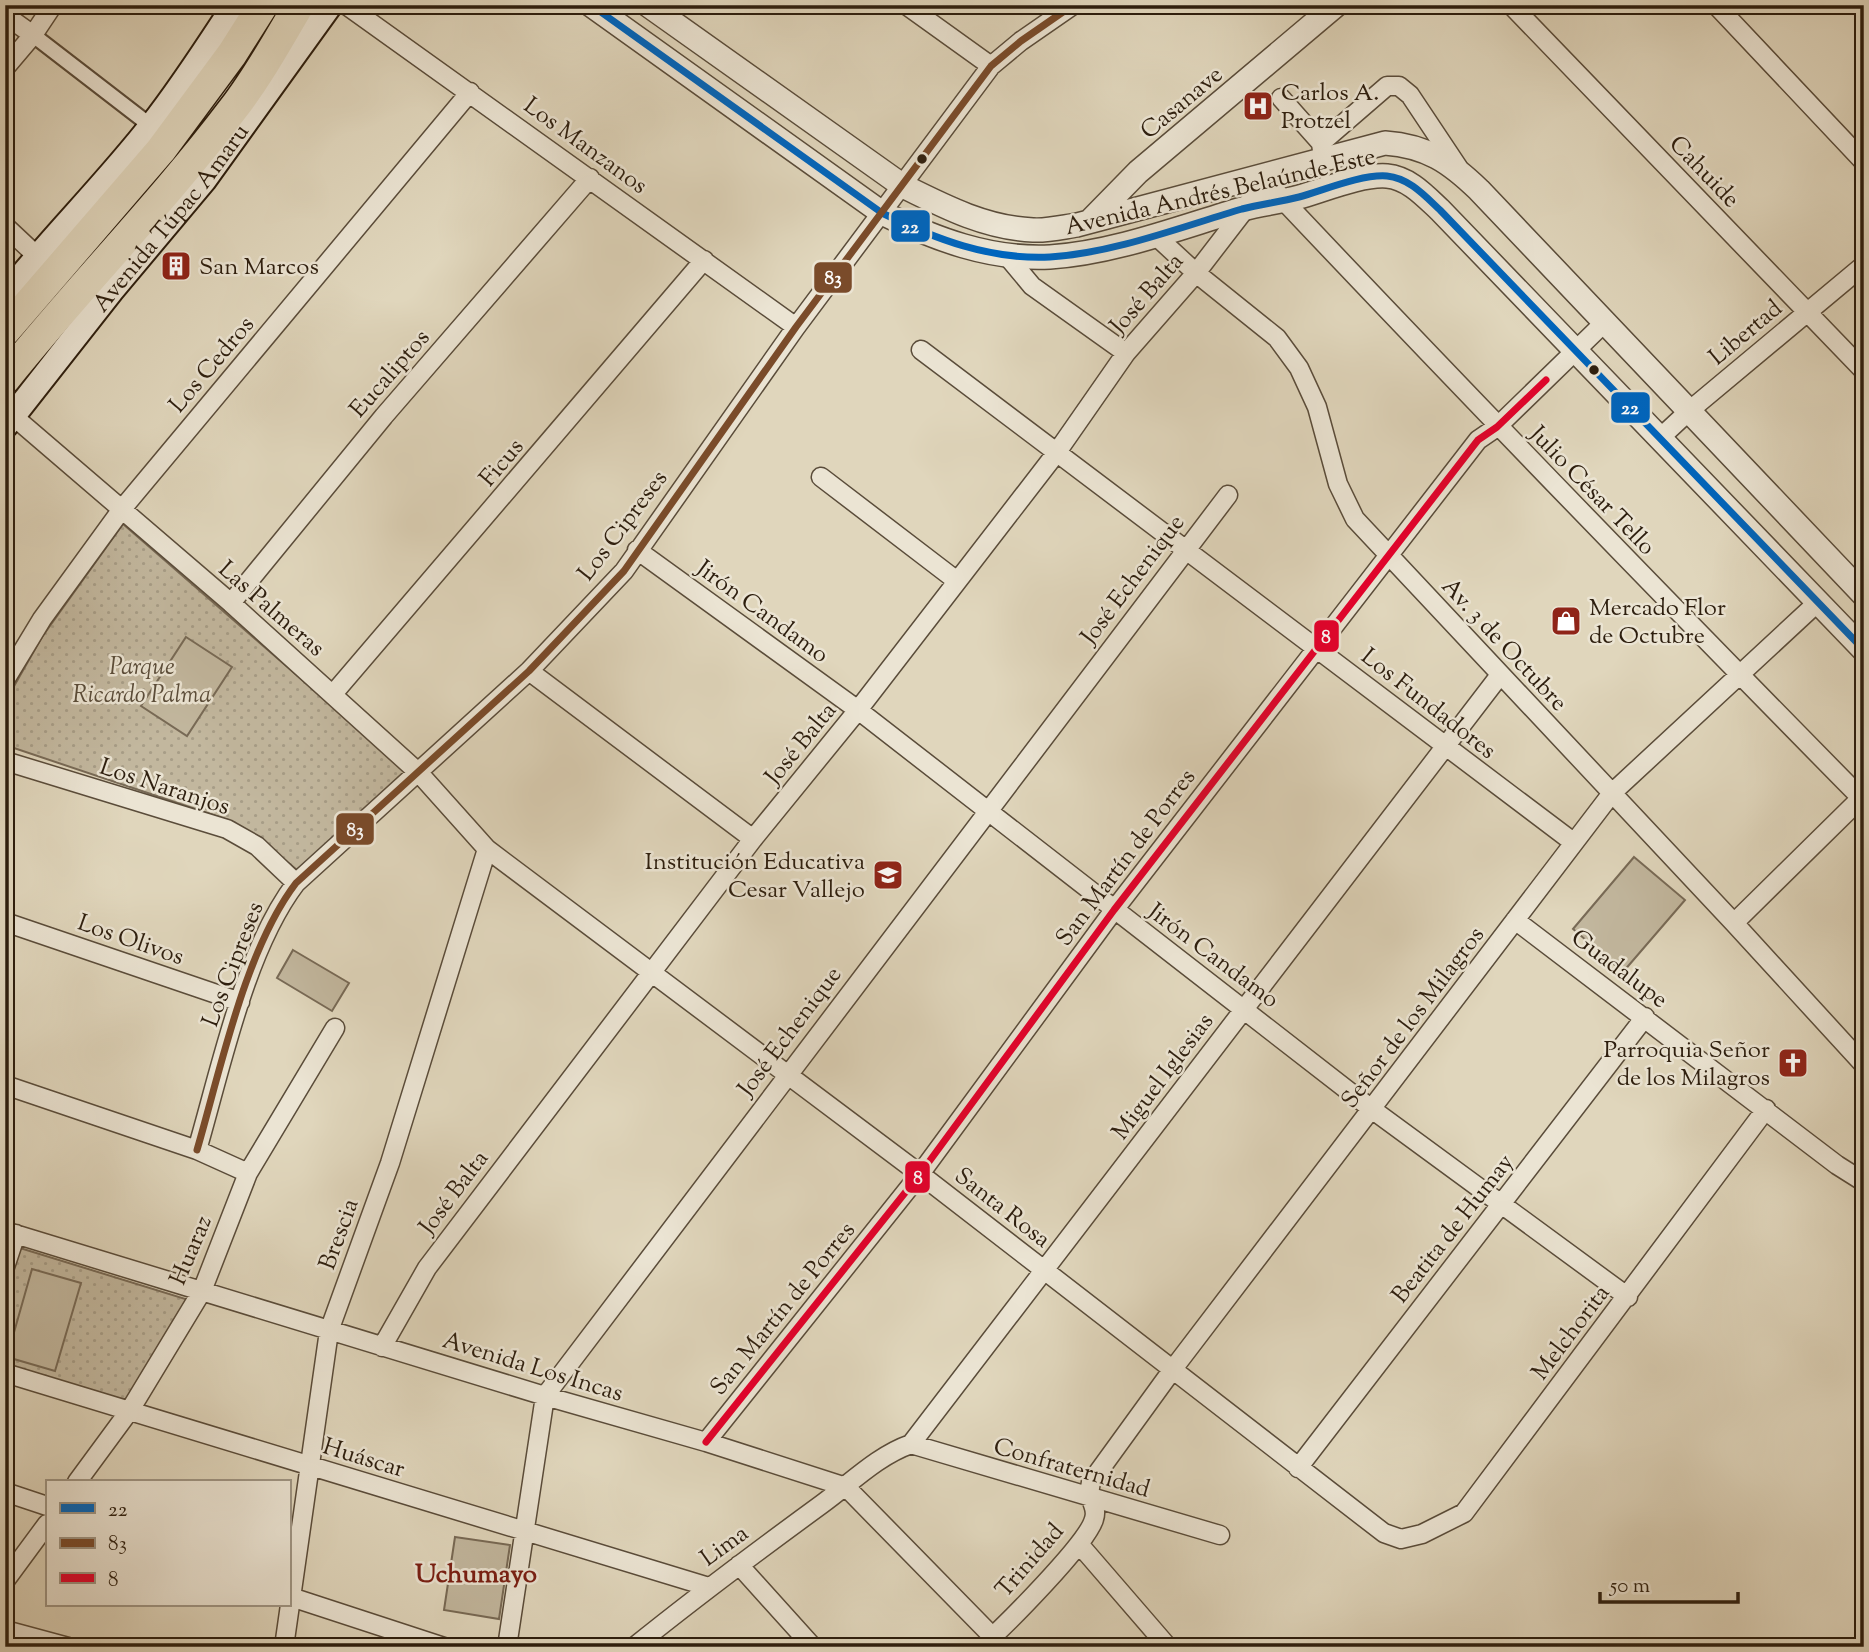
<svg xmlns="http://www.w3.org/2000/svg" width="1869" height="1652" font-family="'Sorts Mill Goudy',serif">
<defs>
<pattern id="park-dots" width="8" height="8" patternUnits="userSpaceOnUse" patternTransform="scale(1.75)"><rect width="8" height="8" fill="#c2b79e"/><path d="M2 2h.1M6 6h.1" fill="none" stroke="#a79d87" stroke-width="1.8" stroke-linecap="round"/></pattern>
</defs>
<rect width="100%" height="100%" fill="#e0d6bc"/>
<filter id="stains"><feTurbulence type="fractalNoise" baseFrequency=".00286" numOctaves="4"/><feColorMatrix values="0 0 0 0 .2 0 0 0 0 .09 0 0 0 0 .02 0 0 0 .5 -.17"/></filter>
<radialGradient id="worn" r=".72"><stop offset=".6" stop-color="#630" stop-opacity="0"/><stop offset="1" stop-color="#630" stop-opacity=".3"/></radialGradient>
<path fill="url(#park-dots)" stroke="#786a56" stroke-width="2" d="M123,524L407,771L297,870L262,841L231,821L5,745V702L42,637Z
M20,1248L192,1301L131,1405L5,1370V1296Z"/>
<path fill="#c2b79e" stroke="#786a56" stroke-width="2" d="M186,637L232,667L187,736L141,706Z
M1634,857L1685,900L1623,972L1573,929Z
M293,950L349,983L332,1011L277,978Z
M32,1269L81,1283L55,1371L7,1357Z
M455,1537L510,1545L499,1619L444,1610Z"/>
<g fill="none" stroke-linecap="round" stroke-linejoin="round">
<g stroke="#5a4c3a" stroke-width="18">
<path id="pedestrian" d="M33,35L151,126"/>
</g>
<g stroke="#5a4c3a" stroke-width="21">
<path id="minor" d="M346,5L796,327
M906,5L991,66
M1511,5L1864,371
M1716,5L1864,162
M5,15L33,35
M5,68L33,35L53,5
M1281,98L1321,143
M1323,158L1321,143L1387,86H1399L1410,95L1458,167
M5,226L37,256
M1155,235L1196,273L1277,338L1299,368L1317,407L1338,484L1355,519L1734,923L1864,1065
M1007,256L1032,286L1126,353
M921,350L1573,842
M13,416L231,603L419,773L487,849L920,1174L1384,1533L1401,1539L1422,1534L1464,1513L1766,1109
M1660,438L1689,411L1864,265
M821,477L957,581
M637,550L858,710L1373,1110L1628,1297
M231,603L384,416L590,178
M529,671L753,839
M5,680L42,619L122,509L470,92
M333,694L704,260
M5,761L227,829L257,846L296,883
M1515,920L1837,1165L1864,1182
M5,922L240,1002
M1734,923L1861,798
M5,1085L197,1150L248,1173
M197,1150C221,1068 245,950 296,883L529,671L624,571L796,327L991,66L1021,41L1073,5
M5,1231L545,1396L706,1442L846,1487L993,1637
M5,1267L16,1234
M382,1347L427,1268L753,839L858,710L1057,452L1126,353L1196,273L1246,208L1264,176L1284,201C1475,403 1669,603 1864,801
M5,1373L709,1587
M706,1442L920,1174L1114,910L1478,440L1497,427L1605,322
M911,1444L1220,1535
M1298,1468L1645,1017
M77,1482L130,1410L202,1291L248,1173L335,1028
M5,1492L47,1506
M1079,1544L1168,1647
M739,1565L813,1647
M5,1581L47,1524
M291,1597L444,1647
M5,1630L68,1647
M284,1647L329,1331L390,1163L487,849
M507,1647L545,1396L1228,495
M634,1647C696,1597 759,1550 822,1504C851,1483 877,1456 911,1444L1500,675
M981,1647C1003,1628 1088,1543 1094,1519C1097,1510 1093,1507 1091,1498C1089,1494 1090,1487 1091,1482L1173,1369L1612,793L1818,602"/>
</g>
<g stroke="#5a4c3a" stroke-width="26">
<path id="tertiary" d="M591,5L882,213C935,239 990,260 1050,257C1114,253 1181,227 1242,209C1261,204 1280,202 1299,197C1324,190 1362,174 1387,176C1409,178 1425,196 1440,210L1864,650
M648,5L903,186C945,207 986,228 1033,230C1047,231 1063,227 1077,225L1385,143C1427,146 1450,162 1479,190L1864,595
M1091,220L1138,172L1336,5"/>
</g>
<g stroke="#2d1e0e" stroke-width="28">
<g id="secondary">
<path d="M5,296C52,237 106,184 152,125C182,87 208,46 235,5"/>
<path id="s1" d="M5,426L111,291L204,180L330,5"/>
</g>
</g>
<g stroke="#2d1e0e" stroke-width="33">
<path id="trunk" d="M5,331L161,150L232,54L263,5
M5,379C79,287 162,203 233,109C258,77 278,40 299,5"/>
</g>
<use href="#pedestrian" stroke="#ebe4d3" stroke-width="14"/>
<use href="#minor" stroke="#ebe4d3" stroke-width="18"/>
<use href="#tertiary" stroke="#ebe4d3" stroke-width="23"/>
<use href="#secondary" stroke="#ebe4d3" stroke-width="24"/>
<use href="#trunk" stroke="#e0d6bc" stroke-width="30"/>
<g stroke="#ebe4d3" stroke-width="12">
<path id="bus-1" d="M591,5L882,213C935,239 990,260 1050,257C1114,253 1181,227 1242,209C1261,204 1280,202 1299,197C1324,190 1362,174 1387,176C1409,178 1425,196 1440,210L1864,650"/>
</g>
<g stroke="#ebe4d3" stroke-width="12">
<path id="bus-2" d="M197,1150C221,1068 245,950 296,883L529,671L624,571L796,327L991,66L1021,41L1073,5"/>
</g>
<g stroke="#ebe4d3" stroke-width="12">
<path id="bus-3" d="M706,1442L920,1174L1114,910L1478,440L1497,427L1546,380"/>
</g>
<use href="#bus-1" stroke="#0065bd" stroke-width="7"/>
<use href="#bus-2" stroke="#7a4b2a" stroke-width="7"/>
<use href="#bus-3" stroke="#e4002b" stroke-width="7"/>
</g>
<defs>
<g id="hospital-square" transform="scale(1.575)"><rect x="-9" y="-9" width="18" height="18" rx="4" fill="#8f2418" stroke="#ebe4d3"/><path d="M-5-5h3v3.5h4V-5h3V5h-3V1.5h-4V5h-3Z" fill="#fff"/></g>
<g id="building-square" transform="scale(1.575)"><rect x="-9" y="-9" width="18" height="18" rx="4" fill="#8f2418" stroke="#ebe4d3"/><path d="M-4-6H4V6H1V3H-1V6H-4ZM-2.5-4.3h1.7v1.8h-1.7ZM.8-4.3h1.7v1.8H.8ZM-2.5-1h1.7V.8h-1.7ZM.8-1h1.7V.8H.8Z" fill="#fff"/></g>
<g id="shop-square" transform="scale(1.575)"><rect x="-9" y="-9" width="18" height="18" rx="4" fill="#8f2418" stroke="#ebe4d3"/><path d="M-5-2.5h2.3a2.7 3.5 0 0 1 5.4 0H5L5.5 6h-11ZM-1.5-2.5h3a1.5 2.3 0 0 0-3 0Z" fill="#fff"/></g>
<g id="school-square" transform="scale(1.575)"><rect x="-9" y="-9" width="18" height="18" rx="4" fill="#8f2418" stroke="#ebe4d3"/><path d="M0-5L7-2L0 1L-7-2ZM-4 1L0 2.5L4 1V4Q0 6-4 4Z" fill="#fff"/></g>
<g id="church-square" transform="scale(1.575)"><rect x="-9" y="-9" width="18" height="18" rx="4" fill="#8f2418" stroke="#ebe4d3"/><path d="M-1.2-6h2.4v3.5h3.3v2.4h-3.3V6h-2.4V-.1h-3.3v-2.4h3.3Z" fill="#fff"/></g>
</defs>
<g fill-rule="evenodd">
<use href="#hospital-square" x="1258" y="106"/>
<use href="#building-square" x="176" y="266"/>
<use href="#shop-square" x="1566" y="621"/>
<use href="#school-square" x="888" y="875"/>
<use href="#church-square" x="1793" y="1063"/>
</g>
<g fill="#2d1e0e" stroke="#ebe4d3" stroke-width="2.5">
<circle cx="922" cy="159" r="6"/>
<circle cx="1594" cy="370" r="6"/>
</g>
<g text-anchor="middle" stroke-width="5" stroke-linejoin="round" paint-order="stroke">
<g font-size="24" fill="#2d1e0e" stroke="#ebe4d3" text-anchor="start">
<text x="1281" y="100">Carlos A.<tspan x="1281" dy="28">Protzel</tspan></text>
<text x="199" y="274">San Marcos</text>
<text x="1589" y="615">Mercado Flor<tspan x="1589" dy="28">de Octubre</tspan></text>
<text x="865" y="869" text-anchor="end">Institución Educativa<tspan x="865" dy="28">Cesar Vallejo</tspan></text>
<text x="1770" y="1057" text-anchor="end">Parroquia Señor<tspan x="1770" dy="28">de los Milagros</tspan></text>
</g>
<g font-size="24" fill="#2d1e0e" stroke="#ebe4d3">
<text transform="translate(1181 102) rotate(-40)" y="8">Casanave</text>
<text transform="translate(586 145) rotate(36)" y="8">Los Manzanos</text>
<text transform="translate(1705 171) rotate(46)" y="8">Cahuide</text>
<text transform="translate(1220 191) rotate(-13)" y="8">Avenida Andrés Belaúnde Este</text>
<text dy="8" stroke="none"><textPath href="#s1" startOffset="266">Avenida Túpac Amaru</textPath></text>
<text transform="translate(1146 293) rotate(-49)" y="8">José Balta</text>
<text transform="translate(1745 332) rotate(-40)" y="8">Libertad</text>
<text transform="translate(211 364) rotate(-50)" y="8">Los Cedros</text>
<text transform="translate(389 373) rotate(-49)" y="8">Eucaliptos</text>
<text transform="translate(501 462) rotate(-50)" y="8">Ficus</text>
<text transform="translate(1593 490) rotate(46)" y="8">Julio César Tello</text>
<text transform="translate(622 525) rotate(-53)" y="8">Los Cipreses</text>
<text transform="translate(1132 579) rotate(-53)" y="8">José Echenique</text>
<text transform="translate(272 608) rotate(41)" y="8">Las Palmeras</text>
<text transform="translate(763 611) rotate(36)" y="8">Jirón Candamo</text>
<text transform="translate(1505 644) rotate(47)" y="8">Av. 3 de Octubre</text>
<text transform="translate(1429 703) rotate(38)" y="8">Los Fundadores</text>
<text transform="translate(800 743) rotate(-51)" y="8">José Balta</text>
<text transform="translate(165 786) rotate(18)" y="8">Los Naranjos</text>
<text transform="translate(1125 857) rotate(-53)" y="8">San Martín de Porres</text>
<text transform="translate(131 939) rotate(19)" y="8">Los Olivos</text>
<text transform="translate(1214 955) rotate(37)" y="8">Jirón Candamo</text>
<text transform="translate(232 964) rotate(-69)" y="8">Los Cipreses</text>
<text transform="translate(1620 968) rotate(37)" y="8">Guadalupe</text>
<text transform="translate(1412 1017) rotate(-53)" y="8">Señor de los Milagros</text>
<text transform="translate(789 1031) rotate(-53)" y="8">José Echenique</text>
<text transform="translate(1162 1076) rotate(-53)" y="8">Miguel Iglesias</text>
<text transform="translate(453 1192) rotate(-53)" y="8">José Balta</text>
<text transform="translate(1003 1207) rotate(38)" y="8">Santa Rosa</text>
<text transform="translate(1452 1228) rotate(-52)" y="8">Beatita de Humay</text>
<text transform="translate(338 1234) rotate(-70)" y="8">Brescia</text>
<text transform="translate(190 1250) rotate(-67)" y="8">Huaraz</text>
<text transform="translate(782 1308) rotate(-51)" y="8">San Martín de Porres</text>
<text transform="translate(1570 1332) rotate(-53)" y="8">Melchorita</text>
<text transform="translate(533 1366) rotate(17)" y="8">Avenida Los Incas</text>
<text transform="translate(364 1457) rotate(17)" y="8">Huáscar</text>
<text transform="translate(1072 1467) rotate(16)" y="8">Confraternidad</text>
<text transform="translate(724 1545) rotate(-36)" y="8">Lima</text>
<text transform="translate(1029 1560) rotate(-49)" y="8">Trinidad</text>
</g>
<g font-size="24" font-style="italic" fill="#5a4c39" stroke="#ebe4d3">
<text x="142" y="674">Parque<tspan x="142" dy="28">Ricardo Palma</tspan></text>
</g>
<g font-size="26" font-weight="bold" fill="#7a1f14" stroke="#ebe4d3">
<text x="476" y="1582">Uchumayo</text>
</g>
</g>
<g stroke="#ebe4d3" stroke-width="2.5">
<rect x="890" y="209" width="41" height="34" rx="7" fill="#0065bd"/>
<rect x="813" y="261" width="40" height="33" rx="7" fill="#7a4b2a"/>
<rect x="1610" y="391" width="41" height="33" rx="7" fill="#0065bd"/>
<rect x="1313" y="619" width="27" height="34" rx="7" fill="#e4002b"/>
<rect x="335" y="812" width="40" height="34" rx="7" fill="#7a4b2a"/>
<rect x="904" y="1160" width="27" height="34" rx="7" fill="#e4002b"/>
</g>
<g font-size="19" text-anchor="middle" font-weight="bold" fill="#fff">
<text x="910" y="233">22</text>
<text x="833" y="284">83</text>
<text x="1630" y="414">22</text>
<text x="1326" y="643">8</text>
<text x="355" y="836">83</text>
<text x="918" y="1184">8</text>
</g>
<rect width="1869" height="1652" fill="none" stroke="#e0d6bc" stroke-width="28"/>
<rect x="7" y="7" width="1855" height="1638" fill="none" stroke="#2d1e0e" stroke-width="3.5"/>
<rect x="14" y="14" width="1841" height="1624" fill="none" stroke="#2d1e0e" stroke-width="2"/>
<rect x="46" y="1480" width="245" height="126" fill="#ebe4d3" stroke="#9f9584" stroke-width="2"/>
<rect x="60" y="1503" width="35" height="10" fill="#0065bd" stroke="#9f9584" stroke-width="2"/>
<text x="108" y="1516" font-size="21" fill="#2d1e0e">22</text>
<rect x="60" y="1538" width="35" height="10" fill="#7a4b2a" stroke="#9f9584" stroke-width="2"/>
<text x="108" y="1550" font-size="21" fill="#2d1e0e">83</text>
<rect x="60" y="1573" width="35" height="10" fill="#e4002b" stroke="#9f9584" stroke-width="2"/>
<text x="108" y="1586" font-size="21" fill="#2d1e0e">8</text>
<path d="M1600 1592v10h138v-10" fill="none" stroke="#2d1e0e" stroke-width="3.5"/>
<text x="1610" y="1592" font-size="21" fill="#2d1e0e" stroke="#ebe4d3" stroke-width="5" paint-order="stroke">50 m</text>
<rect width="100%" height="100%" filter="url(#stains)"/>
<rect width="100%" height="100%" fill="url(#worn)"/>
</svg>
